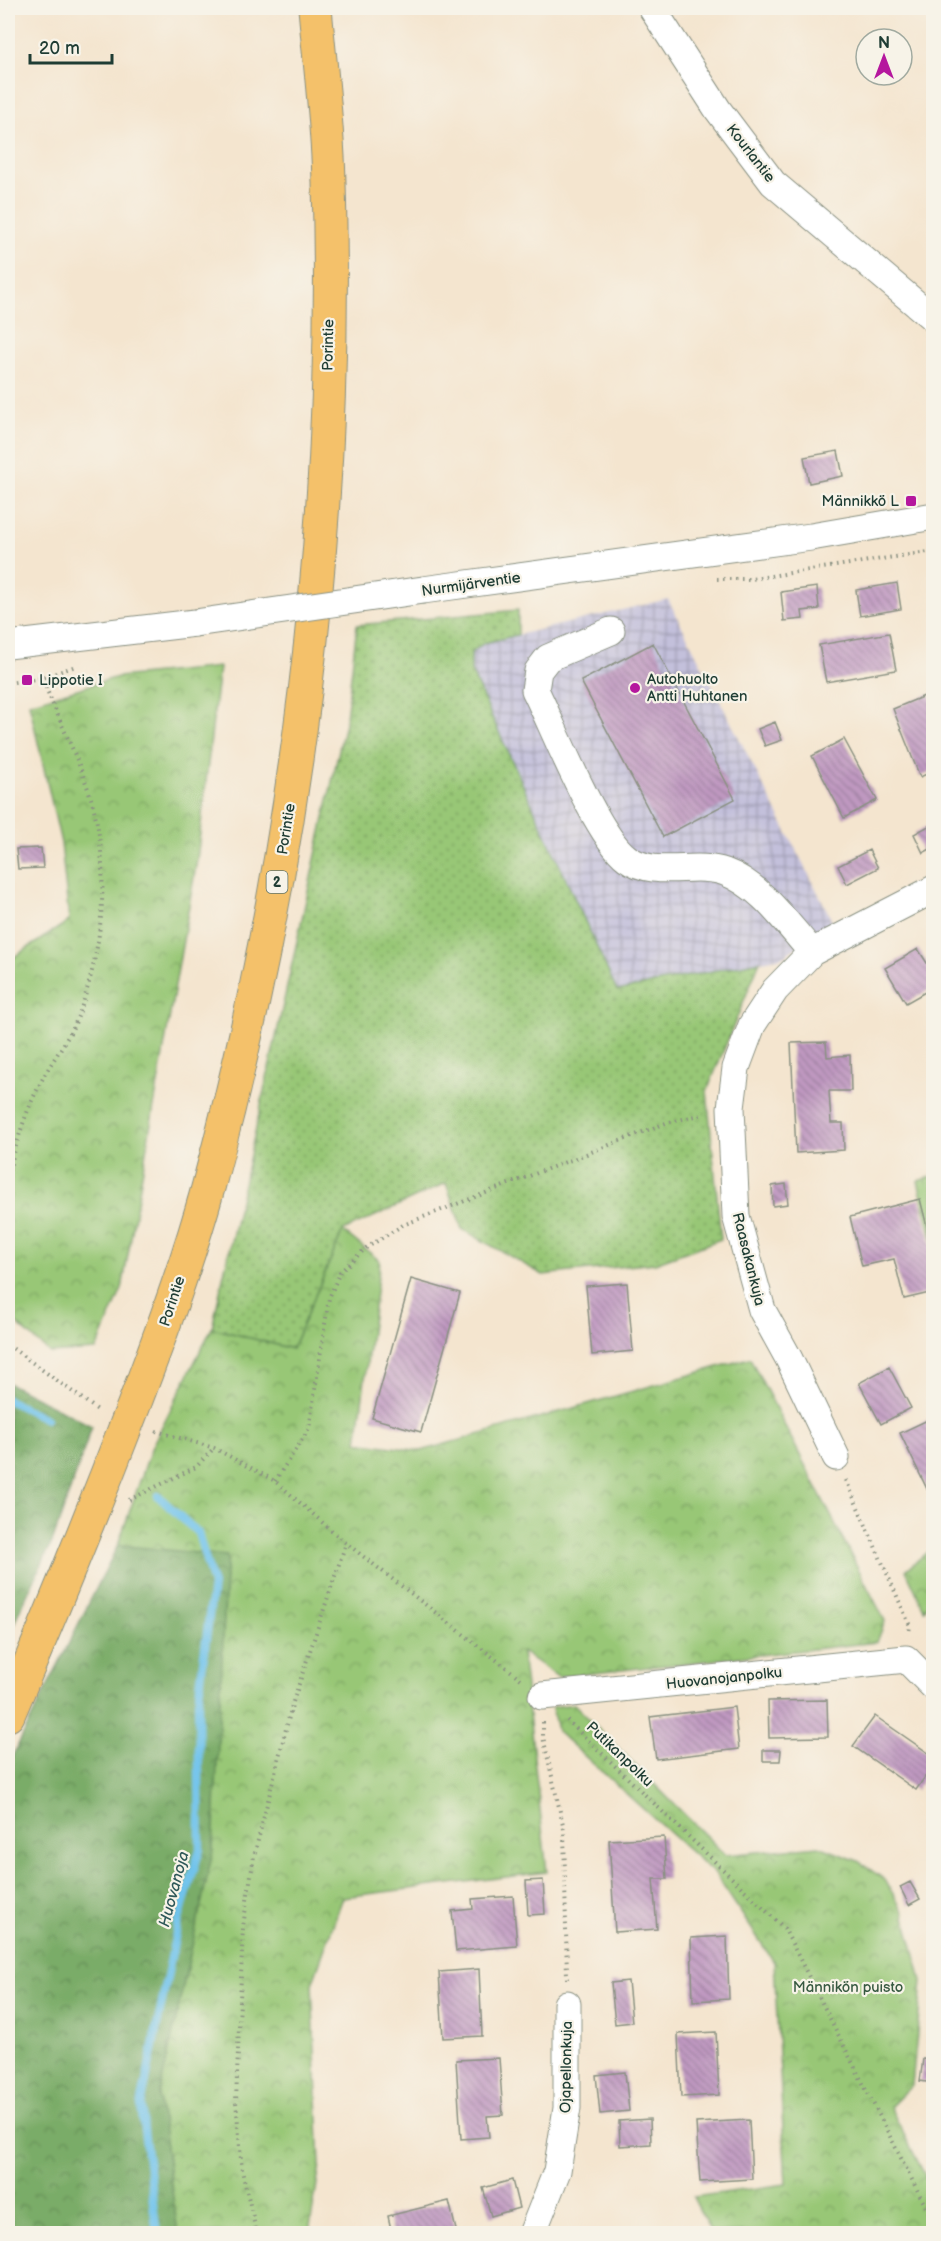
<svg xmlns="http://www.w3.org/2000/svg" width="941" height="2241" font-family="'Balsamiq Sans',sans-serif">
<defs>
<pattern id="industrial-grid" width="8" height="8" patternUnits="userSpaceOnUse" patternTransform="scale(1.5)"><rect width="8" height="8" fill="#c3c0db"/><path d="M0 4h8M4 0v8" fill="none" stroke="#9e9db2"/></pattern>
<pattern id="grass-dots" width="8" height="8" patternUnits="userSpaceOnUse" patternTransform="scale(1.5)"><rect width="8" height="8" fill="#98c776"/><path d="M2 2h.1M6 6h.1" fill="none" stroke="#7ba362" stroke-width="1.8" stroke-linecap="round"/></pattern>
<pattern id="forest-crowns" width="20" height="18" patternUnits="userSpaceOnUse" patternTransform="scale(1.5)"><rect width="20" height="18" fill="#7aac67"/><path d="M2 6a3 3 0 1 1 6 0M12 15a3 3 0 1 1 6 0" fill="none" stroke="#638d56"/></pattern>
<pattern id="park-crowns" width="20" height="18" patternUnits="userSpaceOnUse" patternTransform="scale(1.5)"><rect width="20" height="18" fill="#98c776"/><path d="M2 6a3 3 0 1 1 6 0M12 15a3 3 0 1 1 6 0" fill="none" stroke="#7ba362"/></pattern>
<pattern id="building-back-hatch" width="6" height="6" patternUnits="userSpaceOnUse" patternTransform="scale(1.5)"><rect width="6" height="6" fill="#c099c1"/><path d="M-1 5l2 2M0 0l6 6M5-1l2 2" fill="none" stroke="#9b7e9e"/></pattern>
</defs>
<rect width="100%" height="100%" fill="#f7f3e8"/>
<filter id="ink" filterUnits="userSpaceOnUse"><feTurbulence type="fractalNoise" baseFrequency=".0167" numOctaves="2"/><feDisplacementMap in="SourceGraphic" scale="12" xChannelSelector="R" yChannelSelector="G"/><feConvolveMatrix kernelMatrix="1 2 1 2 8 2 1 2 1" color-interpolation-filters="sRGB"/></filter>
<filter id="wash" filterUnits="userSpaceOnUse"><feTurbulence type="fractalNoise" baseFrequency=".008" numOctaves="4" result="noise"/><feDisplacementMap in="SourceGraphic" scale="24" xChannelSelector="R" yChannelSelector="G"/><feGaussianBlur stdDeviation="1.35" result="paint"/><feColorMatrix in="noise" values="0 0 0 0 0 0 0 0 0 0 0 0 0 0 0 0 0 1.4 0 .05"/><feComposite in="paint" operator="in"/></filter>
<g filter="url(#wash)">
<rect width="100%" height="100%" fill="#f4e5cf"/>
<path fill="url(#industrial-grid)" d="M668,599L833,922L782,957L617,991L471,671V653L484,643Z"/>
<path fill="url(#grass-dots)" stroke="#5c8255" stroke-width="1.5" d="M518,610V635L484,643L471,653V671L617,991L760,961L707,1091L721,1239L655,1263L543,1275L462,1229L446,1183L343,1231L292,1349L212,1328L346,718L357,625Z"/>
<path fill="url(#forest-crowns)" stroke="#4c744e" stroke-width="1.5" d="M8,1383L92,1426L53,1540L8,1636Z
M118,1545L227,1556L213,1851L159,2096L178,2233H8V1765Z"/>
<path fill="url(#park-crowns)" stroke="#5c8255" stroke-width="1.5" d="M219,667L197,860L122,1289L96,1350L50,1353L8,1316V961L69,921L61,843L29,703L118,677Z
M933,1176H934L933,1241L918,1181Z
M343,1231L380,1261L357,1442L421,1451L750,1358L885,1621L877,1642L558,1677L522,1652L547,1872L343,1897L312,1984L320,2165L309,2233H178L159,2096L213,1851L227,1556L118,1545L152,1446L212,1328L292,1349Z
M933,1547V1600L924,1609L906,1570Z
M574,1704L725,1855L819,1846L858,1861L885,1880L904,1913L922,1981L912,2085L890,2107L933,2191V2233H711L693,2197L786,2184L774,1962L715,1874L557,1731L552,1707Z"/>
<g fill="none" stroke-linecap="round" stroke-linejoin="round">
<path stroke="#70c3ec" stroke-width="8" d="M8,1400L46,1419
M157,2234L141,2106L178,1923L200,1849L198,1702L213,1585L198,1533L158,1496"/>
</g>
<g id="blocks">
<path fill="url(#building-back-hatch)" d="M838,451L843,476L809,483L804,457Z
M897,583L901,609L860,616L856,590Z
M817,587L819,609L802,611L803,619L784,621L781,592Z
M889,633L896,670L826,682L819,645Z
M653,643L735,799L663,837L581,681Z
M929,694L934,705V771L920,777L893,709Z
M775,722L782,740L765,746L758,729Z
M844,739L877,800L844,818L812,756Z
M934,823V847L923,853L914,834Z
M41,848L43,868L18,869L16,849Z
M869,850L878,868L847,884L838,866Z
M918,949L934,974V987L906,1003L885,968Z
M826,1042L827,1057L850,1055L851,1091H829L831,1123H843L844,1150L796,1153L791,1043Z
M786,1184L788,1204L773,1206L772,1186Z
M920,1199L934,1254V1292L904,1299L894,1259L862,1266L850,1217Z
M411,1279L460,1293L421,1432L372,1418Z
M627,1283L633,1351L592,1355L586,1286Z
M889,1367L911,1408L881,1424L859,1383Z
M934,1417V1491L929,1493L900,1433Z
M827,1700L828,1737L769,1738L768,1701Z
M734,1707L739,1749L656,1759L650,1717Z
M875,1716L934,1757V1764L916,1790L853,1746Z
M763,1750H781L780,1761H763Z
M664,1837L667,1879H653L657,1929L615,1932L609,1840Z
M543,1880L545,1914L528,1915L526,1881Z
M910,1882L920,1899L909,1905L900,1887Z
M513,1896L517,1946L456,1951L452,1911L473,1909L472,1899Z
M727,1936L729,1999L693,2001L691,1938Z
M479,1969L482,2036L443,2038L439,1972Z
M628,1981L632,2022L615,2024L611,1983Z
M716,2032L719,2095L681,2097L678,2034Z
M499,2058L503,2115L487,2116L489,2137L461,2139L456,2060Z
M923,2059L934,2061V2083L920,2081Z
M625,2072L629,2111L600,2114L596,2075Z
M650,2119L651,2144L620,2146L619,2121Z
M749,2120L752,2179L700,2182L696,2123Z
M512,2180L519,2208L491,2216L483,2188Z
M449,2201L457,2234H392L388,2216Z"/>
</g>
</g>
<g filter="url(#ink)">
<use href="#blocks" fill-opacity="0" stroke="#8a9182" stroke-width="1.5"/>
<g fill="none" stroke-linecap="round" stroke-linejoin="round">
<g stroke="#8a9182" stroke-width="29">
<path id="minor" d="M652,8L718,110L773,183L934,319
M423,590L811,537L934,516
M611,631L548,658L538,671L535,690C554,728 596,835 627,858C655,879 694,861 725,872C761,885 787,924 812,952
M8,645L195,623
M836,1457L789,1359L762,1310L736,1216L731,1108L736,1068L752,1025L775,990L812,952L934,889
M542,1696L906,1659L934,1687
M532,2234L557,2171L567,2108V2004"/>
</g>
<g stroke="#8a9182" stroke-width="35">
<path id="highway" d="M8,1715C52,1612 94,1509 134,1405C161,1334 188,1261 208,1188C296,862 339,521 329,183C328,125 320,66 315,8"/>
</g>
<path stroke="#8a9182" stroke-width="4" stroke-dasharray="1.5 4.5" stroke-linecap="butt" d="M717,579H751L934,551
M8,683L42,678L76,666
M8,1176C16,1145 24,1115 39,1086C50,1063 67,1042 77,1019C104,950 112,863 89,792C76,753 57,716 42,678
M8,1345L99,1411
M156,1431L214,1448L275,1481L346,1543L521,1679
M846,1480L910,1626L909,1633
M275,1481L309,1429L329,1298L340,1272L366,1248L403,1225L666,1123L704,1114
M129,1500L196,1467L214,1448
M567,1720L784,1928L934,2223
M543,1722V1737L564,1829L567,1979
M257,2234L242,2171L236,2101L243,1926L254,1856L292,1705L346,1543"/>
<use href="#minor" stroke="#fff" stroke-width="27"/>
<use href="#highway" stroke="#f4c16a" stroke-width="33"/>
<g stroke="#8a9182" stroke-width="29" stroke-linecap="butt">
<path id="minor-bridge" d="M195,623L423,590"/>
</g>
<use href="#minor-bridge" stroke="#fff" stroke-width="27"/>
</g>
</g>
<g fill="#b5179e" stroke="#f7f3e8" stroke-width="2">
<rect x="905" y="495" width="12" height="12" rx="3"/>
<rect x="21" y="674" width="12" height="12" rx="3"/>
<circle cx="635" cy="688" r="6"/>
</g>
<g text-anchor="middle" stroke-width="4.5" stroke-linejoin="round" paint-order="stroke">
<rect fill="#f7f3e8" stroke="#60746a" stroke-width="1.5" x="266.5" y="871" width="21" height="22" rx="4.5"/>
<g font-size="14" font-weight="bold" fill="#1f3d34">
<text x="277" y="887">2</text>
</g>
<g font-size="15" fill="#1f3d34" stroke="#f7f3e8">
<text transform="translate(751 153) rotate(52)" y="5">Kourlantie</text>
<text transform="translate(328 345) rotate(-89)" y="5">Porintie</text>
<text transform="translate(471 584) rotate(-8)" y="5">Nurmijärventie</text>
<text transform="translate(286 829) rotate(-81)" y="5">Porintie</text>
<text transform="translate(749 1259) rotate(76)" y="5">Raasakankuja</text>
<text transform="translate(172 1301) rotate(-72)" y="5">Porintie</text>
<text transform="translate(724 1678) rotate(-6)" y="5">Huovanojanpolku</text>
<text transform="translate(620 1754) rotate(44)" y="5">Putikanpolku</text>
<text transform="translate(566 2067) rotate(-89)" y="5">Ojapellonkuja</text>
</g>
<g font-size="15" fill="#1f3d34" stroke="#f7f3e8" text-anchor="start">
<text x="899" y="506" text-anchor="end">Männikkö L</text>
<text x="647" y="684">Autohuolto<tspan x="647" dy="17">Antti Huhtanen</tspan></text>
<text x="39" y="685">Lippotie I</text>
</g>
<g font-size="15" fill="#375941" stroke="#f7f3e8">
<text x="848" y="1992">Männikön puisto</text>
</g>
<g font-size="16" font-style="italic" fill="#2f5859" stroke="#f7f3e8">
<text transform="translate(173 1889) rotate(-75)" y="6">Huovanoja</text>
</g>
</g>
<rect width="941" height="2241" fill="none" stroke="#f7f3e8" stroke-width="30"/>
<g transform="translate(884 57)"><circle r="28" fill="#f7f3e8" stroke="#a1aaa0" stroke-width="1.5"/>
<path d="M0-4.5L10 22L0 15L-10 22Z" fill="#b5179e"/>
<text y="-9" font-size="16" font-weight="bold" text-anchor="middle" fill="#1f3d34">N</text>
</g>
<path d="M30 54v9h82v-9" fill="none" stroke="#1f3d34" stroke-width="3"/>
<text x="39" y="54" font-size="18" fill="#1f3d34" stroke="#f7f3e8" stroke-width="4.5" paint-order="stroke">20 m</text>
</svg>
